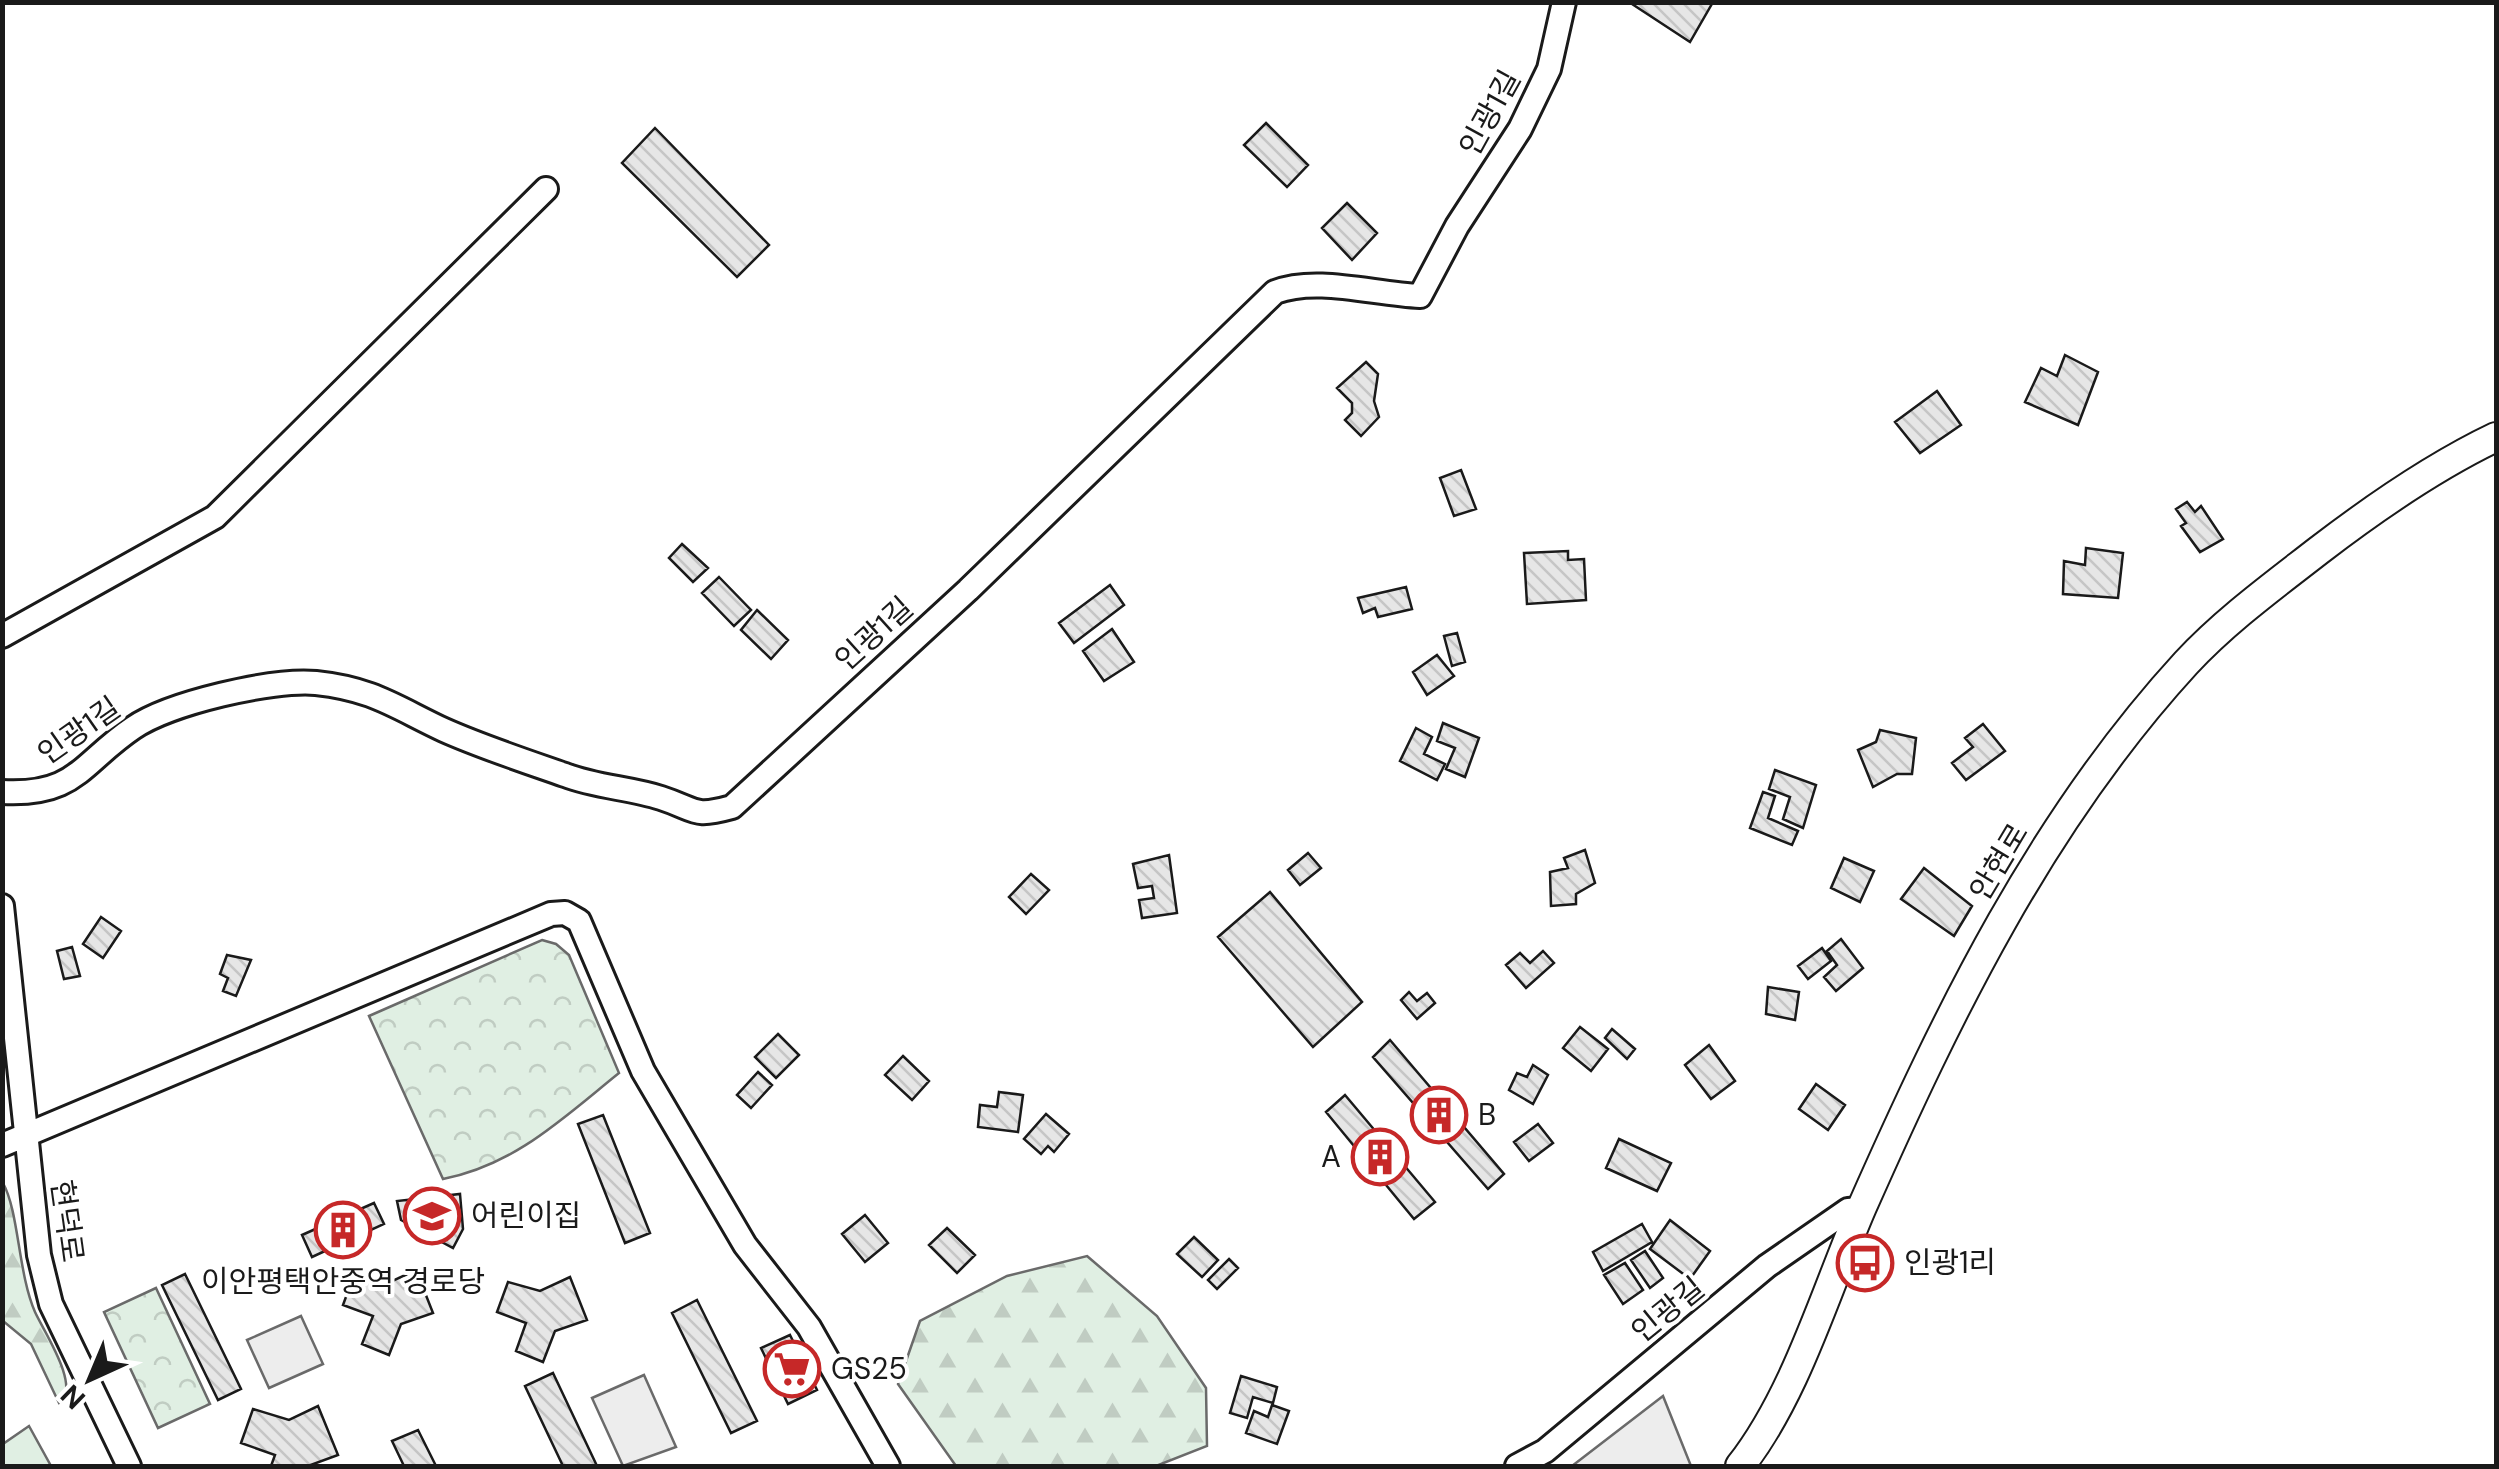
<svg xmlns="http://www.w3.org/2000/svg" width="2499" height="1469" font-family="'DM Sans','Noto Sans KR',sans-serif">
<defs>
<pattern id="forest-firs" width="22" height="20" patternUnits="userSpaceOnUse" patternTransform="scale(2.5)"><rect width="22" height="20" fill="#e0efe3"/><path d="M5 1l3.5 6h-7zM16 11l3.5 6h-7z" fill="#c0ccc2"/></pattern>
<pattern id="park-crowns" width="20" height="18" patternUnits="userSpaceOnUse" patternTransform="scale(2.5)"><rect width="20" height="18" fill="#e0efe3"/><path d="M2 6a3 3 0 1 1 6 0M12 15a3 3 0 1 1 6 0" fill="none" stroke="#c0ccc2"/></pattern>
<pattern id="building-back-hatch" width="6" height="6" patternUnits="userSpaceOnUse" patternTransform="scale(2.5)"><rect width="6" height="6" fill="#e6e6e6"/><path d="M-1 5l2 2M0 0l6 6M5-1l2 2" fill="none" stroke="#c5c5c5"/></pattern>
</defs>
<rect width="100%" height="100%" fill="#fff"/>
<path fill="#e0efe3" stroke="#6a6a6a" stroke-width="2.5" d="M29,1426L51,1466H3V1444Z"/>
<path fill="url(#forest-firs)" stroke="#6a6a6a" stroke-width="2.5" d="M3,1183C19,1212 18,1273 35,1312C44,1332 82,1388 59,1403L31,1344L3,1321Z
M1087,1256L1157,1316L1206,1388L1207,1446L1156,1466H956L898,1384L920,1321L1007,1276Z"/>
<path fill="url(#park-crowns)" stroke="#6a6a6a" stroke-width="2.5" d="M542,940L556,944L569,955L619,1073C563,1118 515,1165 443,1179L369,1016Z
M156,1288L210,1404L158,1428L104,1312Z"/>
<path fill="#ededed" stroke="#6a6a6a" stroke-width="2.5" d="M301,1316L323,1364L269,1388L247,1340Z
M644,1375L676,1447L623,1466L592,1398Z
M1663,1396L1691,1466H1572Z"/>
<path fill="url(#building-back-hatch)" stroke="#1a1a1a" stroke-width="2.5" d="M1629,2H1713L1690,42Z
M1266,123L1308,165L1287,187L1244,145Z
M655,128L769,245L737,277L622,163Z
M1347,203L1377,233L1352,260L1322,228Z
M2065,355L2098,372L2078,425L2025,402L2041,368L2057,376Z
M1366,362L1378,374L1374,401L1379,417L1361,436L1345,420L1352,413V403L1337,388Z
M1937,391L1961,425L1920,453L1895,422Z
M1461,470L1476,509L1454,516L1440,478Z
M2187,502L2195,512L2201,506L2223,539L2200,552L2181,526L2186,523L2176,509Z
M682,544L708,568L693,582L669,558Z
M2086,548L2123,553L2118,598L2063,594L2064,561L2085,565Z
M1568,551V560L1584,559L1586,600L1527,604L1524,553Z
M719,577L751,610L734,626L702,593Z
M1110,585L1124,605L1074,643L1059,623Z
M1406,587L1412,609L1378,617L1375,608L1363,613L1358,598Z
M757,610L788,640L771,659L741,630Z
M1112,629L1134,662L1104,681L1083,651Z
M1457,633L1465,662L1452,666L1444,636Z
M1437,655L1454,676L1427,695L1413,672Z
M1443,723L1479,738L1465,777L1446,769L1455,748L1437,741Z
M1983,724L2005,751L1966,780L1952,763L1973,747L1965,738Z
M1416,728L1432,737L1424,754L1445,764L1437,780L1400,761Z
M1880,730L1916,738L1912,774H1897L1873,787L1858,750L1876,742Z
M1775,770L1816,785L1803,828L1783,819L1790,797L1769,789Z
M1763,792L1775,796L1768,818L1798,831L1792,845L1750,828Z
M1585,850L1595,883L1576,894V904L1551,906L1550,872L1568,868L1564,858Z
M1308,853L1321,868L1300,885L1288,870Z
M1169,855L1177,913L1142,918L1139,900L1154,898L1152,886L1138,888L1133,864Z
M1844,858L1874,871L1860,902L1831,888Z
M1924,868L1972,906L1954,936L1901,899Z
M1031,874L1049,890L1026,914L1009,897Z
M1270,892L1362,1002L1313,1047L1218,937Z
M101,917L121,931L103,958L83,944Z
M1841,939L1863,968L1836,991L1824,977L1837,965L1827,951Z
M72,947L80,976L64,979L57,951Z
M1822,948L1831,961L1808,979L1798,966Z
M1543,951L1554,963L1526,988L1506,965L1520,953L1530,963Z
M227,955L251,960L236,996L223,991L228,978L220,974Z
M1768,987L1799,992L1795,1020L1766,1014Z
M1409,992L1417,1001L1427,993L1435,1003L1417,1019L1401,1000Z
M1580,1027L1608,1049L1591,1071L1563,1048Z
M1612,1029L1635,1049L1627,1059L1605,1038Z
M778,1034L799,1055L776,1078L755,1057Z
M1390,1040L1504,1174L1488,1189L1373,1057Z
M1709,1045L1735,1081L1711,1099L1685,1065Z
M903,1056L929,1081L912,1100L885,1075Z
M1533,1065L1548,1075L1533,1104L1509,1090L1517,1073L1527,1077Z
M758,1072L772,1085L751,1108L737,1095Z
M1816,1084L1845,1105L1828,1130L1799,1109Z
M999,1092L1023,1095L1018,1132L978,1127L980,1105L997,1107Z
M1345,1095L1435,1202L1414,1219L1326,1112Z
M1046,1114L1069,1134L1054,1152L1048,1146L1041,1154L1024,1139Z
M603,1115L650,1233L625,1243L578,1124Z
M1538,1124L1553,1143L1529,1161L1514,1142Z
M1619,1139L1671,1163L1657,1191L1606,1168Z
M460,1194L463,1229L453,1248L401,1220L397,1201Z
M374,1203L384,1224L312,1257L302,1235Z
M865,1215L888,1243L865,1262L842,1234Z
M1670,1220L1710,1251L1690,1279L1650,1249Z
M1642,1224L1652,1242L1603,1271L1593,1252Z
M947,1228L975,1255L957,1273L929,1245Z
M1194,1237L1218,1260L1202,1277L1177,1254Z
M1645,1251L1663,1278L1650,1288L1631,1260Z
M1229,1259L1238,1268L1217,1289L1208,1280Z
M1625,1263L1643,1290L1623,1304L1604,1275Z
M416,1270L433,1313L401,1324L389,1355L362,1344L373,1316L343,1305L354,1275L386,1284Z
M185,1274L241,1389L218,1400L162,1285Z
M570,1277L587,1320L555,1331L543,1362L516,1351L526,1323L497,1312L508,1282L540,1291Z
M697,1300L757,1421L731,1433L672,1313Z
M790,1335L817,1390L788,1404L761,1348Z
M553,1373L597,1466H563L525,1386Z
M1241,1376L1277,1387L1273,1403L1253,1397L1247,1418L1230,1413Z
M1272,1405L1289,1411L1277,1444L1246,1433L1254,1411L1268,1417Z
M318,1406L338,1455L308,1466H271L275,1455L241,1443L253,1409L289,1420Z
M418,1430L436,1466H404L392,1441Z"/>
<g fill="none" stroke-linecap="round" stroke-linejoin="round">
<g stroke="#1a1a1a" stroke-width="28">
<path id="minor" d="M2,636L215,517L546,189
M2,792C76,796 80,764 133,728C169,703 272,679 316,683C373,689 395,707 444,730C482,747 525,761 565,775C596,787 630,788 661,798C698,810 692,818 732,807L968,590L1275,292C1317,276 1373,294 1420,296L1457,226L1520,129L1549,69L1564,2
M2,906L39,1255L51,1304L129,1466
M2,1145L551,914L565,913L579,921L643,1071L745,1245L809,1327L888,1466
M1517,1466L1545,1451L1767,1266L1848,1210L1862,1209"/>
</g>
<g stroke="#1a1a1a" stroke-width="32">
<path id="major" d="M1740,1466C1796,1395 1826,1290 1862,1207C1948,1013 2041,821 2186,663C2225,621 2273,586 2318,551C2374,508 2433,467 2496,437"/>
</g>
<use href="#minor" stroke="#fff" stroke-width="22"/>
<use href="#major" stroke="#fff" stroke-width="28"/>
<path stroke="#1a1a1a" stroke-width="2.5" stroke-dasharray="12 5" stroke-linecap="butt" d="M2,1064V1071"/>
</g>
<defs>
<g id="building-ring" transform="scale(2.875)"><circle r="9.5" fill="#fff" stroke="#c62828" stroke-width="1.5"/><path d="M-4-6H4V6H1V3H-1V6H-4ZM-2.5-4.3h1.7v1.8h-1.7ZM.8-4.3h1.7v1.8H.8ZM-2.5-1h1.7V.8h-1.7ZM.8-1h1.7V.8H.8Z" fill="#c62828"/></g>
<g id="school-ring" transform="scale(2.875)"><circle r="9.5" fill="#fff" stroke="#c62828" stroke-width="1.5"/><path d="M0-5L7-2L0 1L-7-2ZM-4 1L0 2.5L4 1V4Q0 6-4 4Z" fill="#c62828"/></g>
<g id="bus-ring" transform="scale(2.875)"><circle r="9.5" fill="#fff" stroke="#c62828" stroke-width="1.5"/><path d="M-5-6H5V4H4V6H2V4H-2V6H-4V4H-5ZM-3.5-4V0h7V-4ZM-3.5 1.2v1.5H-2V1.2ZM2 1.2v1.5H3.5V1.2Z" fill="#c62828"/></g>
<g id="supermarket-ring" transform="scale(2.875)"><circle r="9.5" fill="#fff" stroke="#c62828" stroke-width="1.5"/><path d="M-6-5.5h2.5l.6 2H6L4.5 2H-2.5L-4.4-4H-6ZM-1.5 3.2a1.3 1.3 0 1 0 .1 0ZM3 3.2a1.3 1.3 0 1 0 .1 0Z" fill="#c62828"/></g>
</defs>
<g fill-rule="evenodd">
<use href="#building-ring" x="1439" y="1115"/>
<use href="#building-ring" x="1380" y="1157"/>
<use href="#school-ring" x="432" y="1216"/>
<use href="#building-ring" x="343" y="1230"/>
<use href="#bus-ring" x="1865" y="1263"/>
<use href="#supermarket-ring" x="792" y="1369"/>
</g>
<g text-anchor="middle" stroke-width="8" stroke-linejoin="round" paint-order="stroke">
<g font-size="30" fill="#1a1a1a" stroke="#fff">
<text transform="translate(1490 113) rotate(-61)" y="10">인광1길</text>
<text transform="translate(874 634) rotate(-42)" y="10">인광1길</text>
<text transform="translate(79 731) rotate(-35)" y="10">인광1길</text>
<text transform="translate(1999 862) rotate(-59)" y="10">안현로</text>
<text transform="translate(67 1221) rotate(82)" y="10">현덕로</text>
<text transform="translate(1668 1310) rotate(-39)" y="10">인광길</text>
</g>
<g font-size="30" fill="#1a1a1a" stroke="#fff" text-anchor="start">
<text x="1478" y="1125">B</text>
<text x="1341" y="1167" text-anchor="end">A</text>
<text x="471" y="1226">어린이집</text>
<text x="1904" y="1273">인광1리</text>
<text x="343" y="1292" text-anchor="middle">이안평택안중역 경로당</text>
<text x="831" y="1379">GS25</text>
</g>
</g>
<rect width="2499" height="1469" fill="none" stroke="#1a1a1a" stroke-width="10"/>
<g transform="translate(90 1379) rotate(224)" stroke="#ffffff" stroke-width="8" paint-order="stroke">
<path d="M0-8L18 38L0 25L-18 38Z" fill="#1a1a1a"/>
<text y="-15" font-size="28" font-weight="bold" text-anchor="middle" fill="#1a1a1a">N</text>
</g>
</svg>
